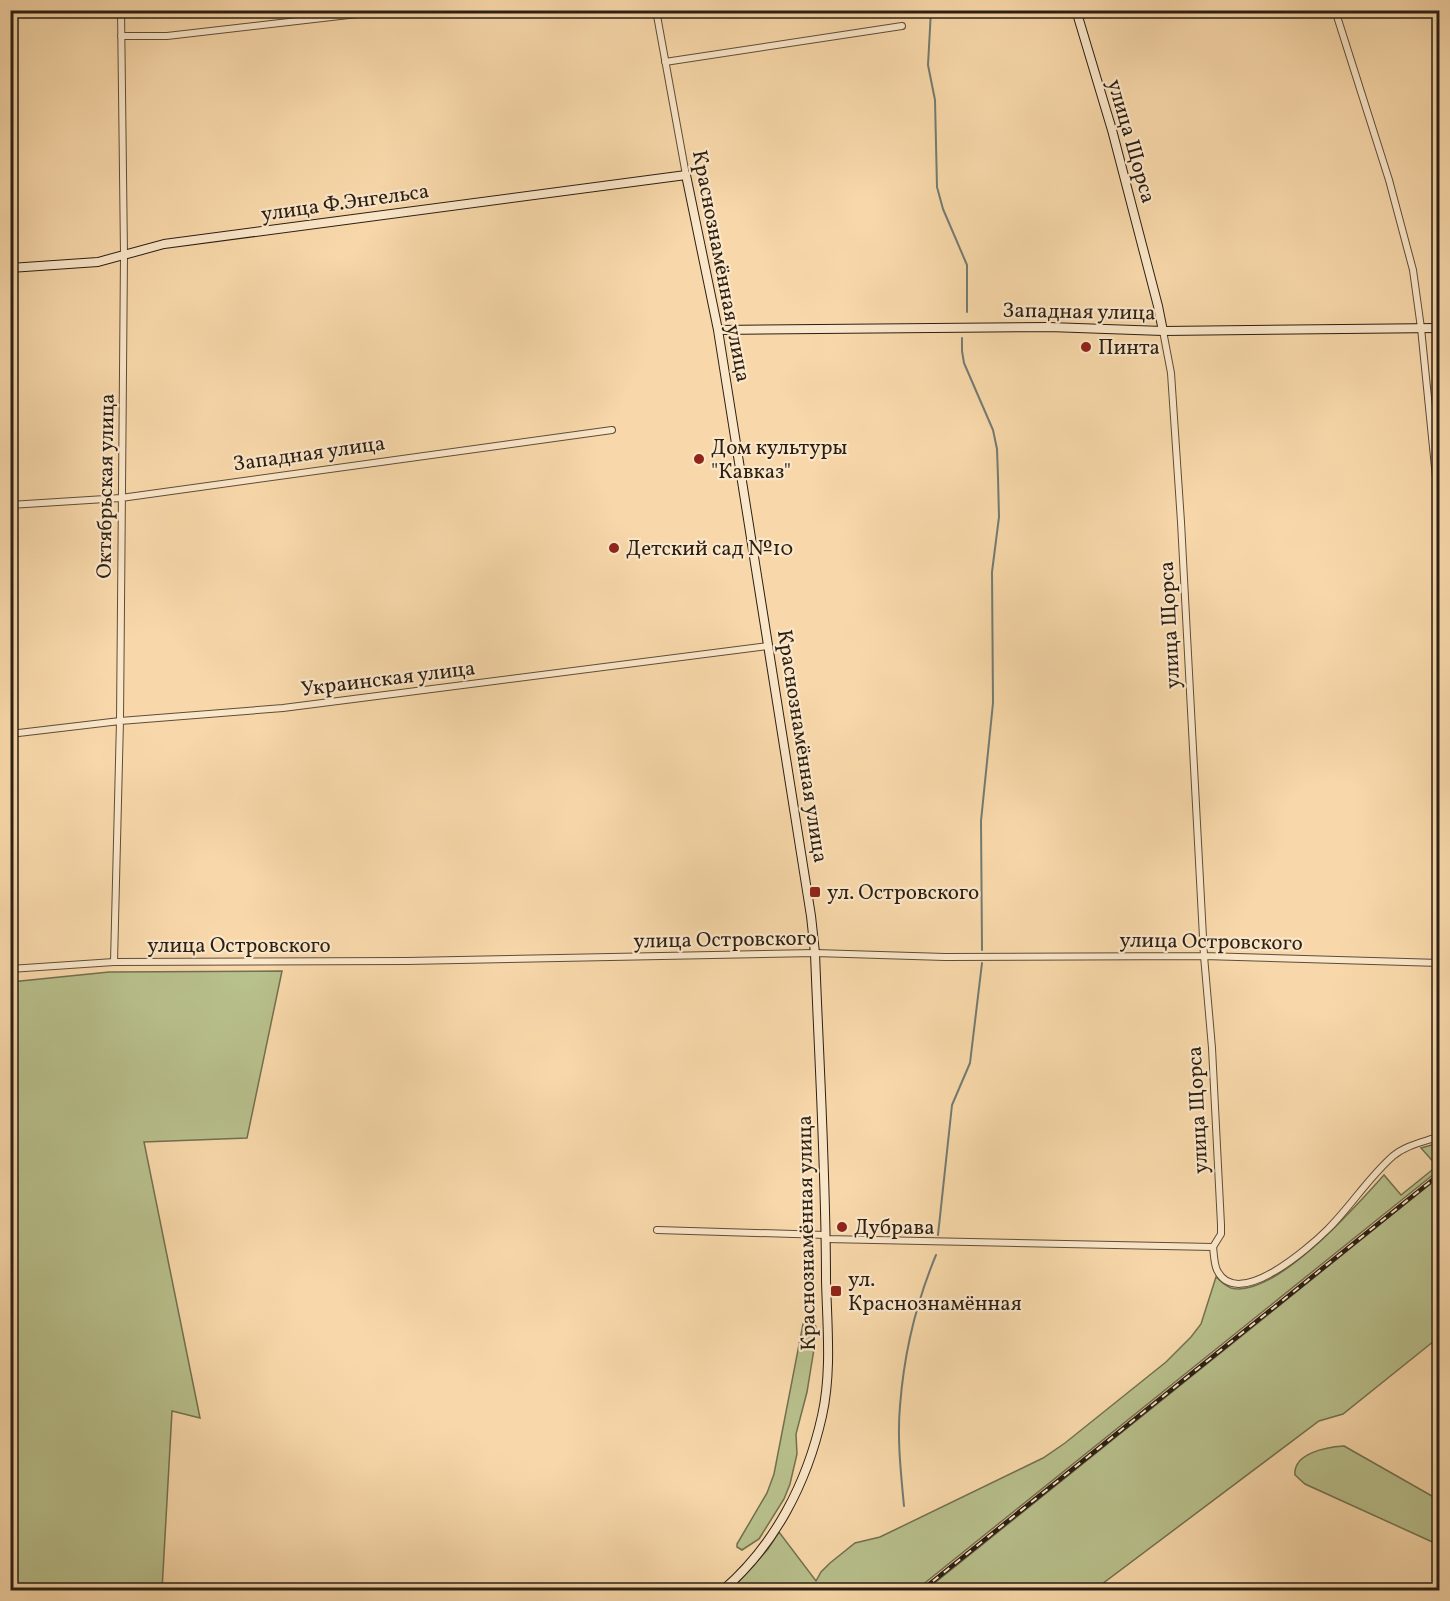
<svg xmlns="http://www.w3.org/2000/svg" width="1450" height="1601" font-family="Vollkorn,serif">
<rect width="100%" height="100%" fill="#f8d8aa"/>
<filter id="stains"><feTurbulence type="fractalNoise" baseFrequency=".00333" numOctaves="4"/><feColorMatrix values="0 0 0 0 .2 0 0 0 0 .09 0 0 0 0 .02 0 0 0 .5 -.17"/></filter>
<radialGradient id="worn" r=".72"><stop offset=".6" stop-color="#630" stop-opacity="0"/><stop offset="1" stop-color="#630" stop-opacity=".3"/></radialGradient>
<path fill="#b8c08c" stroke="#727050" stroke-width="1.5" d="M282,971L247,1138L144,1142L200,1418L172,1411L162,1590H11V982L109,972Z
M1439,1143V1170L916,1590H731L768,1549L779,1532L816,1581L821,1572L830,1563L855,1543L880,1537L1043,1458L1065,1443L1166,1362L1191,1337L1201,1324L1216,1277C1221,1281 1225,1286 1231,1288C1275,1299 1357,1205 1384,1175L1401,1195L1437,1166L1421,1148Z
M1439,1177V1337L1343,1414L1319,1421L1094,1590H926Z
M807,1319H811L816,1327L814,1349L807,1392L796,1434L797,1454L790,1484L784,1499L759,1539L742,1550L737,1547V1544L767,1493L774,1474L803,1324Z
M1344,1446L1439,1500V1545L1305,1484L1295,1475C1293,1453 1327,1447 1344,1446Z"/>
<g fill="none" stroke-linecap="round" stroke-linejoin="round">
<path stroke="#727b73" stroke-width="2" d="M931,10L928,65L935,100L937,187L943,209L967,265V312
M962,338V351L964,363L993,430L997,449L998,477L999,517L992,572L993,703L981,821L982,950
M938,1235L952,1105L970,1063L982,963
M904,1506C901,1474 897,1439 900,1406C904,1353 916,1303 936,1255"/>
<g stroke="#5e4d3a" stroke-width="8">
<path id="street" d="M656,10L686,175
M1335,10L1389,180L1413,270L1421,328L1440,517
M121,36H167L392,10
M665,62L902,26
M1163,331L1171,373L1181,522L1204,956L1212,1048L1221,1225V1234L1213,1247
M10,505L121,498L612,430
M10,734L120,721L283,708L768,646
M114,962L120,721L124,255L121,10
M10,969L114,962L407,961L815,953L945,957L1204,956L1440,963
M657,1230L826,1235
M826,1239L1213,1247
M1213,1247C1214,1254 1214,1264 1217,1270C1237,1312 1310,1247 1328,1229C1351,1206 1369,1177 1393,1156C1406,1145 1424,1142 1440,1136"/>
</g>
<g stroke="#2b1f14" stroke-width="10">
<path id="secondary" d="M1076,10L1112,130L1158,306L1163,331
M10,268L98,262L164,244L686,175L718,330L811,916L815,953C819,1062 826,1171 826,1280C827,1324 832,1372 822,1416C807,1483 775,1545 723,1590
M718,330L1049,327L1163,331L1440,328"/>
</g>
<use href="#street" stroke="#fae6c8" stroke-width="6"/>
<use href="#secondary" stroke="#fae6c8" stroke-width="8"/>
<g stroke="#2b1f14" stroke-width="4.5">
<path id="rail" d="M922,1590L1440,1174"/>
</g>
<use href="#rail" stroke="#fae6c8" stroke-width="2" stroke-dasharray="7" stroke-linecap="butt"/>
</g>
<g fill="#8f2418" stroke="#fae6c8" stroke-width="2">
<circle cx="1086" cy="347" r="6"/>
<circle cx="699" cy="459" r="6"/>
<circle cx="614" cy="548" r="6"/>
<rect x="809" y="886" width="12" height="12" rx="3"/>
<circle cx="842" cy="1227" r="6"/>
<rect x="830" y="1285" width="12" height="12" rx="3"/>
</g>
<g text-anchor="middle" stroke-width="4.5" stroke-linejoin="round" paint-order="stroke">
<g font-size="21" fill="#2b1f14" stroke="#fae6c8">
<text transform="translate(1132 141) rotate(74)" y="7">улица Щорса</text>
<text transform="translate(345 202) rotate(-8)" y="7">улица Ф.Энгельса</text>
<text transform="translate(722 266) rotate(79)" y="7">Краснознамённая улица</text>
<text transform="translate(1079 311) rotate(1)" y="7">Западная улица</text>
<text transform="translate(309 453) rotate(-8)" y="7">Западная улица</text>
<text transform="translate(105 486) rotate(-89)" y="7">Октябрьская улица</text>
<text transform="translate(1169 625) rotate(-93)" y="7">улица Щорса</text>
<text transform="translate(388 678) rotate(-7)" y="7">Украинская улица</text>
<text transform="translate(803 746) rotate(81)" y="7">Краснознамённая улица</text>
<text transform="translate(725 939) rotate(-1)" y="7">улица Островского</text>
<text transform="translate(1211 941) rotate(1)" y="7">улица Островского</text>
<text x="239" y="952">улица Островского</text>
<text transform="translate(1197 1110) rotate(-93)" y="7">улица Щорса</text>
<text transform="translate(806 1233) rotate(-91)" y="7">Краснознамённая улица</text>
</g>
<g font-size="21" fill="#2b1f14" stroke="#fae6c8" text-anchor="start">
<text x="1098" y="354">Пинта</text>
<text x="711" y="454">Дом культуры<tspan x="711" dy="24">"Кавказ"</tspan></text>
<text x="626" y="555">Детский сад №10</text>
<text x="827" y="899">ул. Островского</text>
<text x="854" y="1234">Дубрава</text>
<text x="848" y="1286">ул.<tspan x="848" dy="24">Краснознамённая</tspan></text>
</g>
</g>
<rect width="1450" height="1601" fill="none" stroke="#f8d8aa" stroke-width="36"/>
<rect x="12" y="12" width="1426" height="1577" fill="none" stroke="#2b1f14" stroke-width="3"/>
<rect x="18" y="18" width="1414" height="1565" fill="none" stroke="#2b1f14" stroke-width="1.5"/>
<rect width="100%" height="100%" filter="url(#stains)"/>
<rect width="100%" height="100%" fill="url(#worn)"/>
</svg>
